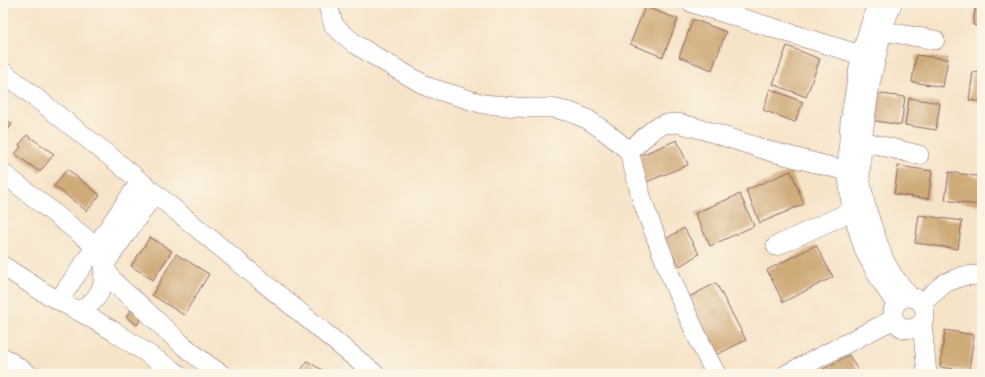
<svg xmlns="http://www.w3.org/2000/svg" width="985" height="377" font-family="Kalam,sans-serif">
<rect width="100%" height="100%" fill="#fcf5e5"/>
<filter id="ink" filterUnits="userSpaceOnUse"><feTurbulence type="fractalNoise" baseFrequency=".025" numOctaves="2"/><feDisplacementMap in="SourceGraphic" scale="8" xChannelSelector="R" yChannelSelector="G"/><feConvolveMatrix kernelMatrix="1 2 1 2 8 2 1 2 1" color-interpolation-filters="sRGB"/></filter>
<filter id="wash" filterUnits="userSpaceOnUse"><feTurbulence type="fractalNoise" baseFrequency=".012" numOctaves="4" result="noise"/><feDisplacementMap in="SourceGraphic" scale="16" xChannelSelector="R" yChannelSelector="G"/><feGaussianBlur stdDeviation="0.9" result="paint"/><feColorMatrix in="noise" values="0 0 0 0 0 0 0 0 0 0 0 0 0 0 0 0 0 1.4 0 .05"/><feComposite in="paint" operator="in"/></filter>
<g filter="url(#wash)">
<rect width="100%" height="100%" fill="#f6e4c9"/>
<g id="blocks">
<path fill="#cfab7a" d="M976,3L982,4V27L973,25Z
M645,7L678,19L663,57L630,44Z
M693,19L726,32L712,70L679,57Z
M787,46L820,59L806,97L773,84Z
M916,55L948,59L943,87L912,82Z
M973,72L982,73V102L969,100Z
M770,89L803,102L795,122L763,110Z
M873,93L905,97L901,125L869,120Z
M909,98L940,103L936,130L905,125Z
M3,117L12,124L3,137Z
M27,135L54,154L40,172L15,154L21,147L19,145Z
M677,140L688,165L644,183L634,158Z
M898,166L932,171L928,199L894,194Z
M67,169L100,195L87,211L54,186Z
M791,171L804,204L760,223L746,190Z
M949,172L982,177L978,205L945,200Z
M740,194L754,226L710,246L695,213Z
M919,215L962,221L958,249L915,243Z
M684,228L699,254L680,266L664,240Z
M150,237L172,251L153,280L131,266Z
M816,245L833,277L783,302L767,270Z
M176,254L209,274L184,315L152,295Z
M716,283L746,340L716,355L687,298Z
M132,308L144,315L137,325L126,317Z
M945,330L974,335L969,371L940,367Z
M849,355L860,374H825L823,369Z
M307,361L329,374H299Z"/>
</g>
</g>
<g filter="url(#ink)">
<use href="#blocks" fill-opacity="0" stroke="#866462" stroke-width="1"/>
<g fill="none" stroke-linecap="round" stroke-linejoin="round">
<g stroke="#866462" stroke-width="20">
<path id="minor" d="M329,3L328,6L334,26L355,44L383,61L428,87L483,104L530,108H552L570,112L587,119L606,132L629,151L643,203L674,285L704,351L716,374
M692,3L861,55
M877,3L861,55L850,121L847,171L852,211L865,252L881,281L896,304
M892,3L882,31L870,85L862,141L860,178L866,207L872,226L884,260L894,277L910,297
M882,31L935,40
M3,72L107,154L375,374
M862,141L919,155
M629,151L655,128L665,124L678,123L704,130L769,151L847,171
M3,173L88,240C92,244 95,247 98,251C103,260 105,271 112,279C119,289 130,296 139,304C165,329 190,354 221,374
M776,246L852,211
M3,266L43,292L91,318L115,332L178,374
M893 313a16 16 0 1 1 32 0a16 16 0 1 1-32 0Z
M59,300L140,182
M922,303L945,283L963,276L982,275
M79,311C91,305 100,296 103,283C104,278 103,272 104,267C105,264 107,261 109,258L154,194
M922,323L927,374
M3,357L28,374
M787,374L894,319"/>
</g>
<use href="#minor" stroke="#fff" stroke-width="19"/>
</g>
</g>
<rect width="985" height="377" fill="none" stroke="#fcf5e5" stroke-width="16"/>
</svg>
